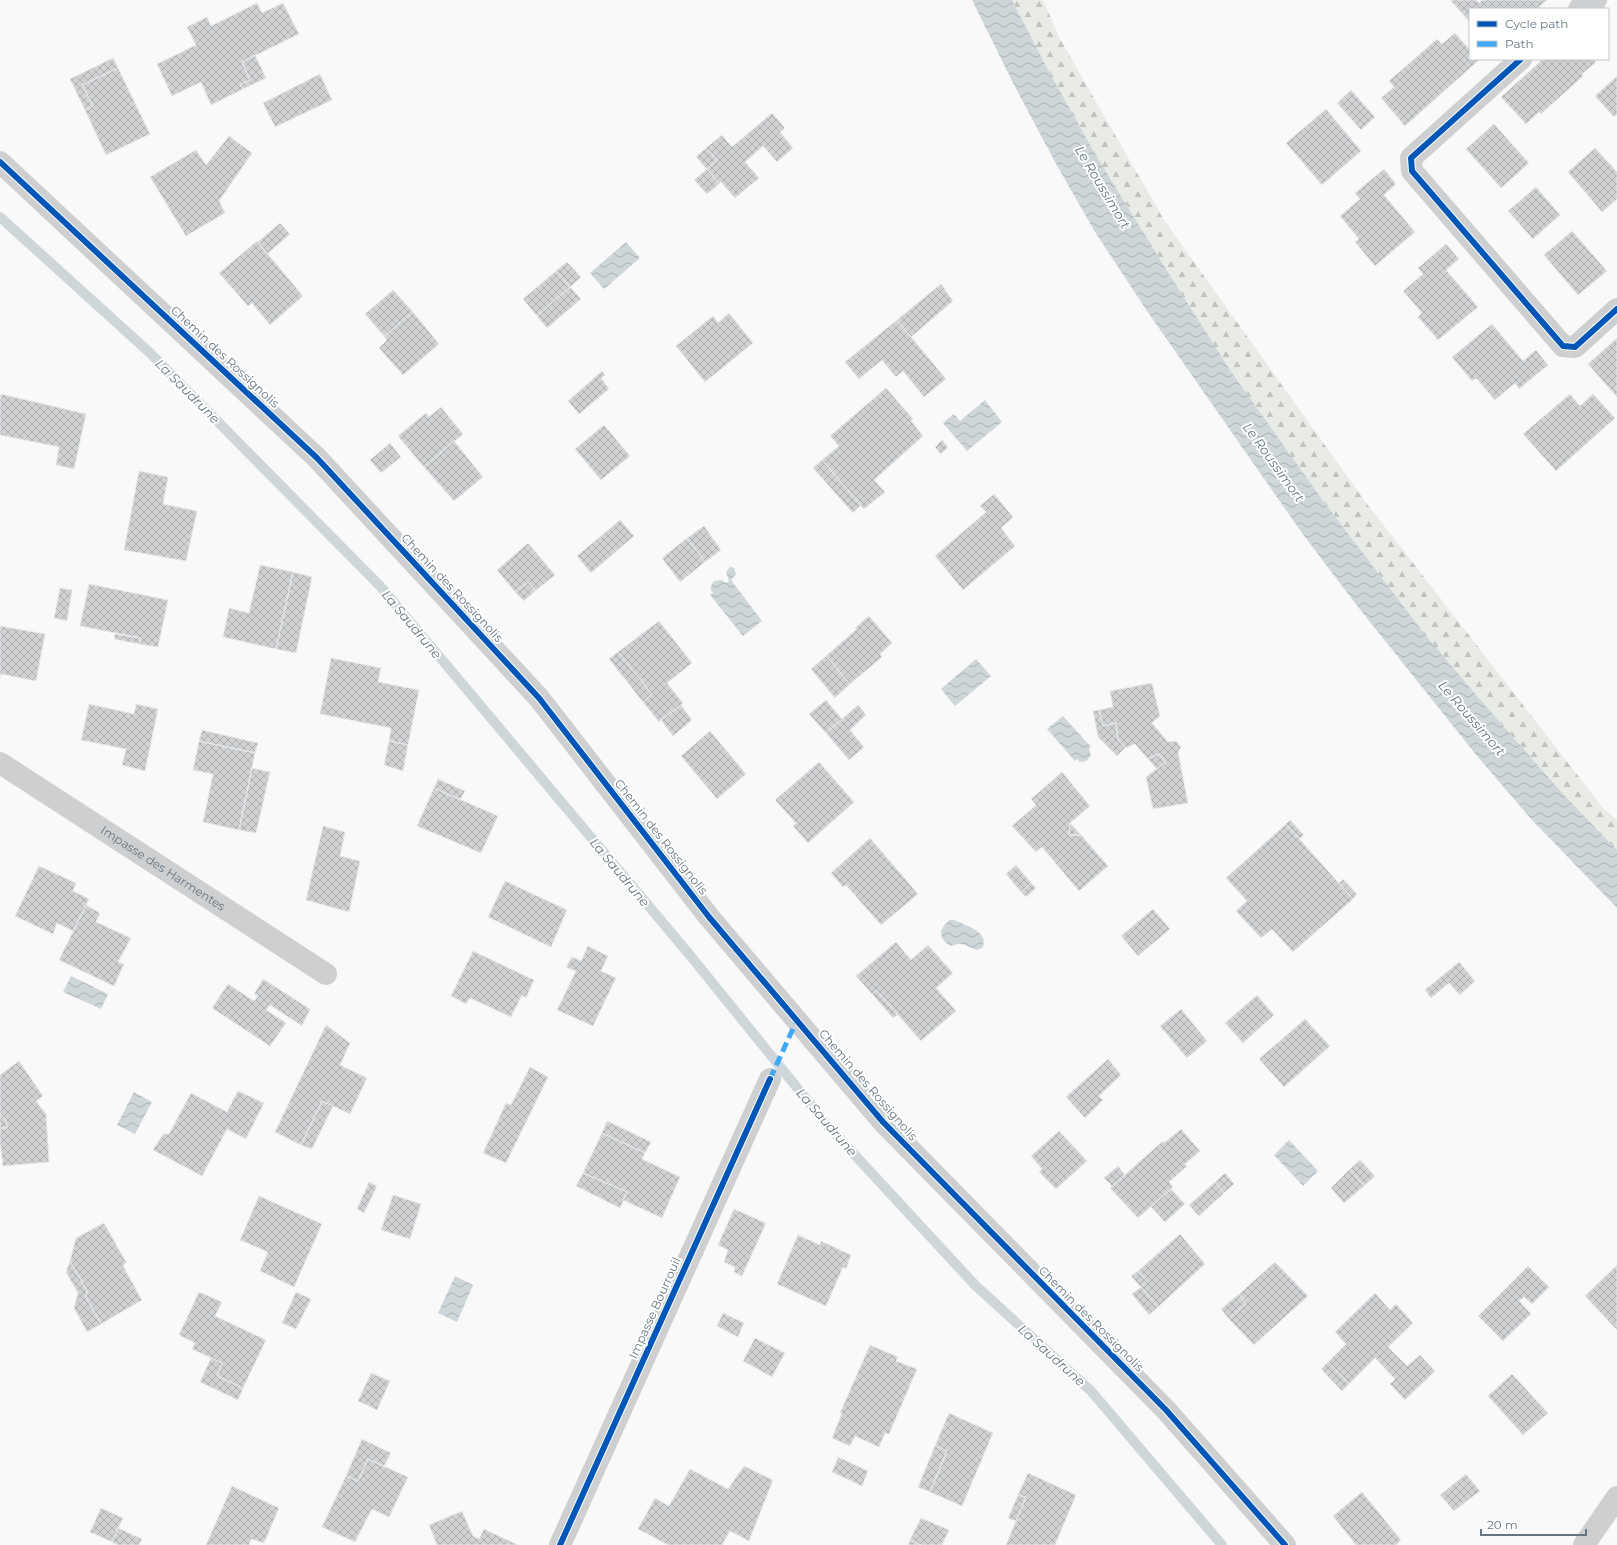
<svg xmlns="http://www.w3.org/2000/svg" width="1617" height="1545" font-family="Montserrat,sans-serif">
<defs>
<pattern id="forest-firs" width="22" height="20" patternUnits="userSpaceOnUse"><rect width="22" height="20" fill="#e8ebe6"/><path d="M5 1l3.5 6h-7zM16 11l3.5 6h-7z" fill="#c0c3c0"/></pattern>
<pattern id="water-waves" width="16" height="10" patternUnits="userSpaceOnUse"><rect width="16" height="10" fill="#ced6d9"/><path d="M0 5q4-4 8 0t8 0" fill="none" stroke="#abb2b5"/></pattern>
<pattern id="building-cross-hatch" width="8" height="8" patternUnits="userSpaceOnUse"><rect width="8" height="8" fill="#d0d2d3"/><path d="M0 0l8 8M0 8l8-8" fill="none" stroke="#acafb1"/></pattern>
</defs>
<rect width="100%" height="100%" fill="#f9f9f9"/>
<path fill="url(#forest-firs)" d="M1012,0H1043L1059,37L1164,220L1364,500L1603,808L1617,820V850L1564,795L1484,704L1427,637L1324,502L1232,373L1166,269L1097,157L1047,68Z"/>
<path fill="url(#water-waves)" d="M972,0H1012L1047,68L1097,157L1166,269L1232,373L1324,502L1427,637L1484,704L1564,795L1617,850V908L1532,820L1477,756L1358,607L1302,533L1147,311L1095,232L1055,162L1011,79Z
M626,242L640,258L604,289L590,273Z
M985,400L1002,422L967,451L943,423L954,414L960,421Z
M730,567L734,568L736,574L731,580L762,621L743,636L710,595L713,593C709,589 710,585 715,581L721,580L726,583L729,581L726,572Z
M976,659L991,676L955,706L941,689Z
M1063,716L1091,747L1089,749L1091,756L1086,761L1080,762L1077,759L1075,761L1047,729Z
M950,920H954C964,925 991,932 982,948L977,950C965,947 965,941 951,946C938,939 938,929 950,920Z
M71,976L108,994L101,1009L63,992Z
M134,1092L152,1102L135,1134L117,1125Z
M1289,1140L1318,1171L1303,1186L1274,1155Z
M455,1276L473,1285L457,1322L438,1313Z"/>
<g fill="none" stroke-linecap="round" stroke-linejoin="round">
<path stroke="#ced6d9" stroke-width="10" d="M0,217L149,352L380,586L689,954L828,1126L975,1285L1091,1391L1222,1545"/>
</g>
<path fill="url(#building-cross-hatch)" stroke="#e8e8e8" d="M1452,0H1476L1479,3L1482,0H1547L1537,9H1470V22L1451,1Z
M257,3L262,13L283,3L299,34L242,62L250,80L240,85L243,89L211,105L201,82L172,96L157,64L196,45L187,27L207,17L211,26Z
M1455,33L1470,50V59L1479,60L1405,126L1381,98L1394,87L1389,81L1437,39L1442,44Z
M255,55L266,78L243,89L240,85L250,80L242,62Z
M113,58L118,68L82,85L93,106L85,110L70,79Z
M1543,59H1593L1596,62L1582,74L1583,76L1541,114L1539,112L1526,124L1501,97Z
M118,68L150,134L106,155L85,110L93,106L82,85Z
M320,74L332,100L275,127L263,103Z
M1617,76V114L1614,117L1595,96Z
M1351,90L1375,117L1361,130L1337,103Z
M1326,109L1361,151L1322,185L1286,143Z
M772,113L785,128L780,132L793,148L777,162L763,146L745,162L759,178L735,198L721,182L719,184L707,169L717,160L706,148L722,135L732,147Z
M1494,124L1529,163L1501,188L1466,149Z
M229,136L252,153L219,201L225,213L186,236L150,177L196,150L206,165Z
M706,148L717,160L707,169L696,157Z
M1595,148L1617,172V199L1602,212L1568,172Z
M707,169L719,184L707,194L694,180Z
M1384,169L1396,184L1384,195L1415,232L1375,266L1355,242L1359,239L1340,216L1360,199L1355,193Z
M1536,187L1560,215L1533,239L1508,211Z
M280,223L290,234L267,254L258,242Z
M1572,231L1607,271L1578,295L1544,255Z
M257,241L303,296L270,325L252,303L248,306L219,273Z
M1446,244L1459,259L1446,270L1478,307L1438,340L1418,317L1422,313L1403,291L1423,274L1418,268Z
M567,262L581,277L570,287L556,271Z
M556,271L570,287L537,316L523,299Z
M941,284L953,301L911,337L897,320Z
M570,287L581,299L547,328L537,316Z
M393,290L413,312L384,336L365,314Z
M413,312L439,344L403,375L379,348L387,340L384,336Z
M729,313L753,343L705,382L676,346L713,316L718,323Z
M897,320L946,379L924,397L903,371L896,377L882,360L859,379L845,362Z
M1492,324L1523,361L1536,350L1548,365L1519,389L1515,383L1495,400L1476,378L1472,381L1452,357Z
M1617,338V397L1588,364Z
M602,371L605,375L601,378L609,389L579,414L568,401Z
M886,388L913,419L911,421L923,436L874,480L885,492L864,509L822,460L839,446L830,436Z
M1,394L86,414L74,469L56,465L59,447L0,435V400Z
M1570,394L1580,406L1593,394L1615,418L1556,471L1523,434Z
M441,407L463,434L424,467L398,436L426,413L429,417Z
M604,425L630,456L601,480L575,449Z
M942,440L948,447L941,454L935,447Z
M454,441L483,477L454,501L424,467Z
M390,443L401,457L381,473L370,460Z
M822,460L861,505L853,513L813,468Z
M139,471L168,477L163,504L197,511L186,561L124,550Z
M994,494L1013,517L1001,528L1015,546L963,590L935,556L986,512L980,506Z
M620,520L634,536L591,573L577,556Z
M704,526L721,550L705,562L687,538Z
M687,538L705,562L680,582L662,558Z
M528,543L555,575L535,591L528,582L515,592L497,570Z
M260,565L293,572L276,649L223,637L229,608L249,613Z
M293,572L312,577L296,653L276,649Z
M528,582L535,591L524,601L515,592Z
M89,584L168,600L158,647L139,644L141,638L80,626Z
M60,588L72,590L67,621L54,618Z
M869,616L892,643L880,654L882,657L850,684L826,656L857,629L855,628Z
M659,621L692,663L667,683L683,703L659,722L643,702L652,694L618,652Z
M0,626L45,634L36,681L1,674L0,679Z
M115,634L141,638L139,644L114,639Z
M618,652L652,694L643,702L609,659Z
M826,656L850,684L835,698L811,669Z
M331,658L381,668L378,682L419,690L408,745L389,741L391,728L320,714Z
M1152,683L1160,716L1152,723L1168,742L1176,741L1181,747L1178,752L1188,803L1153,809L1146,777L1166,762L1159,754L1148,759L1135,744L1125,748L1118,739L1116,723L1103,726L1099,710L1113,707L1110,691Z
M826,700L842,719L826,733L809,714Z
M89,704L134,714L136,704L158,709L145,771L122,765L126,749L81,740Z
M681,705L692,720L673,736L661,720Z
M858,705L866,715L850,730L864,747L849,760L826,733Z
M1099,710L1103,726L1116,723L1118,739L1125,748L1117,756L1098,737L1093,711Z
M202,730L258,743L255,753L199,741Z
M710,731L746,774L717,799L681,756Z
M199,741L255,753L239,830L203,822L213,774L193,770Z
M389,741L408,745L403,771L384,765Z
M1159,754L1166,762L1157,769L1148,759Z
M819,762L854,802L808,843L793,826L796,823L775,800Z
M252,768L270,772L256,833L239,830Z
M1062,772L1090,806L1070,823L1069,835H1081L1108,866L1079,891L1042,847L1036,852L1012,826L1036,805L1031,799Z
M438,779L465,791L460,800L434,788Z
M434,788L498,816L481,853L417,826Z
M1290,820L1304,835L1299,839L1286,824Z
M1070,823L1081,835H1069Z
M1286,824L1353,899L1293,952L1272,929L1261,938L1236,911L1247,901L1226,878Z
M323,826L345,832L340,856L360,861L349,912L306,900Z
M870,838L918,894L881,925L846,885L843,887L831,873Z
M1016,865L1031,883L1021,892L1006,874Z
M39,866L76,883L73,891L89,899L73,931L57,923L53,934L15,916Z
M1343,879L1357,894L1353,899L1339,883Z
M505,881L567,910L551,947L488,917Z
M1031,883L1036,888L1026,897L1021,892Z
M86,905L100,913L96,922L131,938L118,962L124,964L114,986L59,960Z
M1153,909L1170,929L1138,956L1121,936Z
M896,942L911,960L928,945L953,973L936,988L956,1011L921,1041L876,990L872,994L856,976Z
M588,946L608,956L601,971L616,978L593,1026L557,1010L576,971L566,967L572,957L581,961Z
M473,951L534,980L526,998L522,995L511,1017L470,998L466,1004L451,996Z
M1459,962L1475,981L1460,995L1449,983L1431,998L1425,990Z
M263,979L310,1009L302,1026L270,1005L266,1010L286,1023L270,1046L212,1008L228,984L254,1001L258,996L254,994Z
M876,990L898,1014L893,1018L872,994Z
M1257,995L1274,1015L1243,1043L1225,1023Z
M1181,1009L1207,1041L1187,1058L1160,1026Z
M1305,1019L1330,1046L1284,1087L1259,1059Z
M326,1025L350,1043L340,1065L367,1078L350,1114L322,1101L301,1145L275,1132Z
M1108,1059L1121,1075L1099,1096L1103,1100L1085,1118L1066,1097Z
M19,1061L43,1096L36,1101L46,1114L49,1162L3,1166L0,1143V1128H7L6,1121L0,1113V1075Z
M530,1067L548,1077L506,1163L483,1153L506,1103L511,1105Z
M238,1091L264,1103L246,1139L227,1129L202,1176L153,1150L163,1134H169L191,1093L227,1112Z
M322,1101L333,1106L312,1149L301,1145Z
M0,1113L6,1121L7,1128H0Z
M607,1121L651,1142L645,1153L602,1133Z
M1181,1129L1200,1151L1185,1164L1187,1166L1169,1182L1173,1187L1138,1218L1110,1188L1163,1141L1164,1143Z
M1059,1131L1087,1161L1056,1189L1039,1172L1042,1169L1031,1156Z
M602,1133L645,1153L642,1159L680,1177L662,1218L623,1200L627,1192L583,1173Z
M1360,1160L1375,1176L1364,1186L1350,1169Z
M1118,1166L1125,1175L1112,1186L1104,1178Z
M1350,1169L1364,1186L1344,1203L1331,1188Z
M583,1173L627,1192L620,1208L576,1186Z
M1225,1173L1234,1184L1224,1193L1215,1182Z
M369,1182L377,1186L364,1213L357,1209Z
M1215,1182L1224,1193L1199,1216L1189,1205Z
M1171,1189L1185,1204L1165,1222L1151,1207Z
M393,1195L421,1204L410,1239L381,1230Z
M259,1196L322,1224L294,1287L260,1271L268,1252L240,1240Z
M734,1209L766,1223L742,1276L734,1272L735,1267L724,1262L728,1250L718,1245Z
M104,1223L126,1262L123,1266L142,1300L101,1324L86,1297L87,1291L70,1261L76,1238Z
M1180,1234L1205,1264L1158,1307L1141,1287L1147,1281L1138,1271Z
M798,1235L820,1245L821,1241L851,1255L846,1269L843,1267L826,1306L777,1284Z
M70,1261L87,1291L86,1297L101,1324L87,1332L74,1308L78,1293L66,1272Z
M1275,1262L1308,1296L1254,1345L1229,1319L1246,1303L1239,1294Z
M1617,1265V1330L1585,1296Z
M1528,1266L1549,1287L1532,1304L1524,1297L1519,1301L1531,1314L1503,1341L1478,1316Z
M1138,1271L1147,1281L1141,1287L1131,1276Z
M1141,1287L1158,1307L1149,1315L1132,1294Z
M199,1292L222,1302L215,1316L266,1340L243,1388L217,1376L222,1363L192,1349L195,1343L179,1335Z
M296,1292L311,1299L296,1329L282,1323Z
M1375,1293L1390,1310L1396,1304L1413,1323L1388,1347L1407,1366L1420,1355L1435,1371L1405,1400L1390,1384L1395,1379L1375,1358L1349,1384L1328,1362L1346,1344L1335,1332Z
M1239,1294L1246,1303L1229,1319L1221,1309Z
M723,1313L744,1323L738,1337L717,1326Z
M755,1338L785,1353L772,1377L743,1361Z
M870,1345L898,1357L896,1361L917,1369L889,1434L885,1433L879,1447L855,1436L850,1446L832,1438L842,1413H840Z
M211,1358L222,1363L217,1376L243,1388L238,1400L200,1382Z
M1328,1362L1349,1384L1342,1391L1321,1369Z
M371,1373L390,1381L377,1410L358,1401Z
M1512,1374L1548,1413L1523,1435L1488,1396Z
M949,1413L993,1433L962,1506L930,1492L947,1451L935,1446Z
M362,1439L391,1453L384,1466L368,1459L358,1481L346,1476Z
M935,1446L947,1451L930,1492L918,1487Z
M838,1457L868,1471L862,1486L832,1472Z
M368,1459L408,1477L389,1517L372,1509L355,1542L322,1527L346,1476L358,1481Z
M744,1466L773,1480L749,1541L730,1531L722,1545H668L638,1529L655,1498L669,1506L690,1469L728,1489Z
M1028,1473L1076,1495L1055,1545H1006L1026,1497L1018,1495Z
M1466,1474L1480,1491L1454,1511L1440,1495Z
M232,1486L279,1508L264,1543L251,1539L249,1545H206Z
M1362,1492L1401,1540L1396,1545H1356L1333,1516Z
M1018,1495L1026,1497L1016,1521L1008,1518Z
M101,1508L123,1518L112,1542L90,1532Z
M462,1511L473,1536L479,1539L484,1529L518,1545H437L429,1525Z
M921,1518L949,1530L942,1545H921L910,1540Z
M118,1528L142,1539L139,1545H118L112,1542Z
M910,1540L921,1545H908Z"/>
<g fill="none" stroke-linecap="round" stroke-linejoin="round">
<g stroke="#cecfd0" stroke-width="22">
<path d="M1579,9L1596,0"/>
<path d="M1521,59L1411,158L1412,171L1563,346L1575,347L1617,309"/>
<path d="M0,162L317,458L539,698L709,917L883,1122L1166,1410L1285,1545"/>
<path id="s1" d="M0,763L326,974"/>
<path d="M560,1545L770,1079"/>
<path d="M1584,1545L1617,1497"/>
</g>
<path stroke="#3fa9f5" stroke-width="5" stroke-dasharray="10 5" stroke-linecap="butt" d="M770,1079L797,1020"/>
<g stroke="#fff" stroke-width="8">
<path id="cycleway" d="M1521,59L1411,158L1412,171L1563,346L1575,347L1617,309
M0,162L317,458L539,698L709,917L883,1122L1166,1410L1285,1545
M560,1545L770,1079"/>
</g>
<use href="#cycleway" stroke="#0057b8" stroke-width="6"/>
</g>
<g text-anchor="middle" stroke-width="4" stroke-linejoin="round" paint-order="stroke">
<g font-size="12" fill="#657683" stroke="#fff">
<text transform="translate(225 357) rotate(43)" y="4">Chemin des Rossignolis</text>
<text transform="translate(452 588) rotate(47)" y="4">Chemin des Rossignolis</text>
<text transform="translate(661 837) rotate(52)" y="4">Chemin des Rossignolis</text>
<text dy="4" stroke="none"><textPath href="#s1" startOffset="194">Impasse des Harmentes</textPath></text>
<text transform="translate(868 1085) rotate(49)" y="4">Chemin des Rossignolis</text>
<text transform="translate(655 1308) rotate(-66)" y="4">Impasse Bourrouil</text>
<text transform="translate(1091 1319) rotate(45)" y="4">Chemin des Rossignolis</text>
</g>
<g font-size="13" font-style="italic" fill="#60757c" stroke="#fff">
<text transform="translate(1103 187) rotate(59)" y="5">Le Roussimort</text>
<text transform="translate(188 391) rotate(45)" y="5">La Saudrune</text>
<text transform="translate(1274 462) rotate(54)" y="5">Le Roussimort</text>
<text transform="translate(412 624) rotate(50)" y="5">La Saudrune</text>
<text transform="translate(1472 718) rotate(49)" y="5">Le Roussimort</text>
<text transform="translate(620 872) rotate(50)" y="5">La Saudrune</text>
<text transform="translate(827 1122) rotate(49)" y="5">La Saudrune</text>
<text transform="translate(1052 1355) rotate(42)" y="5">La Saudrune</text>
</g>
</g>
<rect x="1469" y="8" width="140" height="52" fill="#ffffff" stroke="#c1c8cd"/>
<rect x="1477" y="21" width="20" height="6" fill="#0057b8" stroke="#c1c8cd"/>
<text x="1505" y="28" font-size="12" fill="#657683">Cycle path</text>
<rect x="1477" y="41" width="20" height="6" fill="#3fa9f5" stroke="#c1c8cd"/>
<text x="1505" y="48" font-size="12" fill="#657683">Path</text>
<path d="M1481 1529v6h105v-6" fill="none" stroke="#657683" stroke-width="2"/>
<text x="1487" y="1529" font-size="12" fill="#657683" stroke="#ffffff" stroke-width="3" paint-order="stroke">20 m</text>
</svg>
